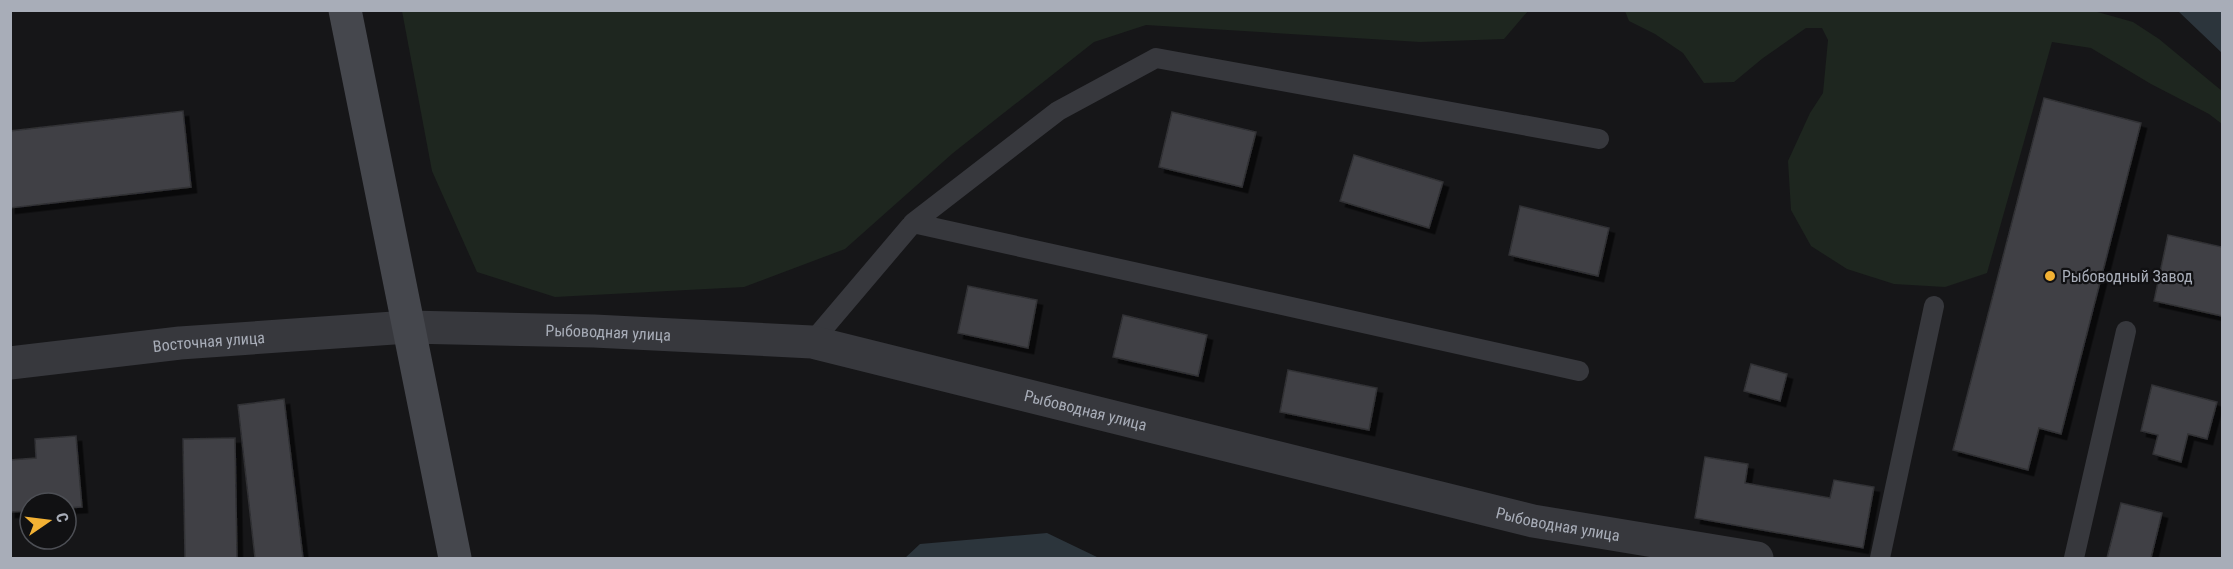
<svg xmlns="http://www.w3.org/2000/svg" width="2233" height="569" font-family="'Roboto Condensed',sans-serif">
<defs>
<filter id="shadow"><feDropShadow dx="5.5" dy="5.5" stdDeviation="0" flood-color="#0009"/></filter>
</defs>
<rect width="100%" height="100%" fill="#161618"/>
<path fill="#1e261f" d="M402,11V10L1528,11L1504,39L1420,42L1146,25L1094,42L953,153L845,249L744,287L555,297L477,272L432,171Z
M1625,11H2094L2133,22L2159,39L2222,91V124L2209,114L2151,84L2091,48L2052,42L1987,273L1945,287L1894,284L1847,269L1811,246L1791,210L1788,161L1810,113L1823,93L1828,40L1822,28H1806L1763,58L1734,82L1704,83L1683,53L1655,34L1629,21Z"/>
<path fill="#2c353c" d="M2178,11H2222V53Z
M1047,533L1099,558H905L920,544Z"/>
<path fill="#404145" stroke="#303034" stroke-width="1.5" filter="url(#shadow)" d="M2044,98L2141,123L2061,434L2039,428L2028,470L1953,450Z
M183,111L191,187L10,208V131Z
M1172,112L1256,132L1242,187L1159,167Z
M1354,155L1443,182L1429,228L1340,201Z
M1520,206L1609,228L1598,276L1509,255Z
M2168,235L2222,247V316L2154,301Z
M968,286L1037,300L1028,348L958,333Z
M1123,315L1207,335L1198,376L1113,357Z
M1751,364L1787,374L1780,401L1744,391Z
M1288,370L1377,388L1369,430L1280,412Z
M2152,385L2217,402L2207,439L2188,434L2181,462L2153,454L2158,435L2141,431Z
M284,399L303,558H255L238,405Z
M76,436L82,507L66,508V503H30V511L10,512V460L36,458L35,439Z
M235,438L237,558H185L183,439Z
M1705,457L1748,464L1745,483L1830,498L1834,480L1874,487L1863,548L1695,518Z
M2121,503L2162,513L2151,558H2107Z"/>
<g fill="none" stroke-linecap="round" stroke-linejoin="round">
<path stroke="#37383d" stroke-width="20" d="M812,342L913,223
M1579,371L913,223L1058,111L1156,58L1599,139
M1880,558L1934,306
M2074,558L2126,331"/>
<path stroke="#37383d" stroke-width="33" id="s1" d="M10,363L180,343L408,327L594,331L812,342L1533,521L1757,558"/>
<path stroke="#45474d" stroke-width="33" d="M345,10L455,558"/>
</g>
<circle fill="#f2b134" stroke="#111113" stroke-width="2" cx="2050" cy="276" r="6"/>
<g text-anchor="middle" stroke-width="4.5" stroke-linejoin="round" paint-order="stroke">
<g font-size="16" fill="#a8adb8" stroke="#111113" text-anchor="start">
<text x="2062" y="282">Рыбоводный Завод</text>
</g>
<g font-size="16" fill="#a8adb8" stroke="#111113">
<text dy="6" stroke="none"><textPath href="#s1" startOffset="600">Рыбоводная улица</textPath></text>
<text dy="6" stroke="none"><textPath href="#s1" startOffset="200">Восточная улица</textPath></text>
<text dy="6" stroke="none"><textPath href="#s1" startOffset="1086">Рыбоводная улица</textPath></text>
<text dy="6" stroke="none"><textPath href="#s1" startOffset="1572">Рыбоводная улица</textPath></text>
</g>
</g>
<rect width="2233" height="569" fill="none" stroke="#a8adb8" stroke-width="24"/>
<g transform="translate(48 521) rotate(76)"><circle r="28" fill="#111113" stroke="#4d4f55" stroke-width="1.5"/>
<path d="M0-4.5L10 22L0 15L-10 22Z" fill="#f2b134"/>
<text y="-9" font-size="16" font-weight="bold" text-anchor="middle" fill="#a8adb8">С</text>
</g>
</svg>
